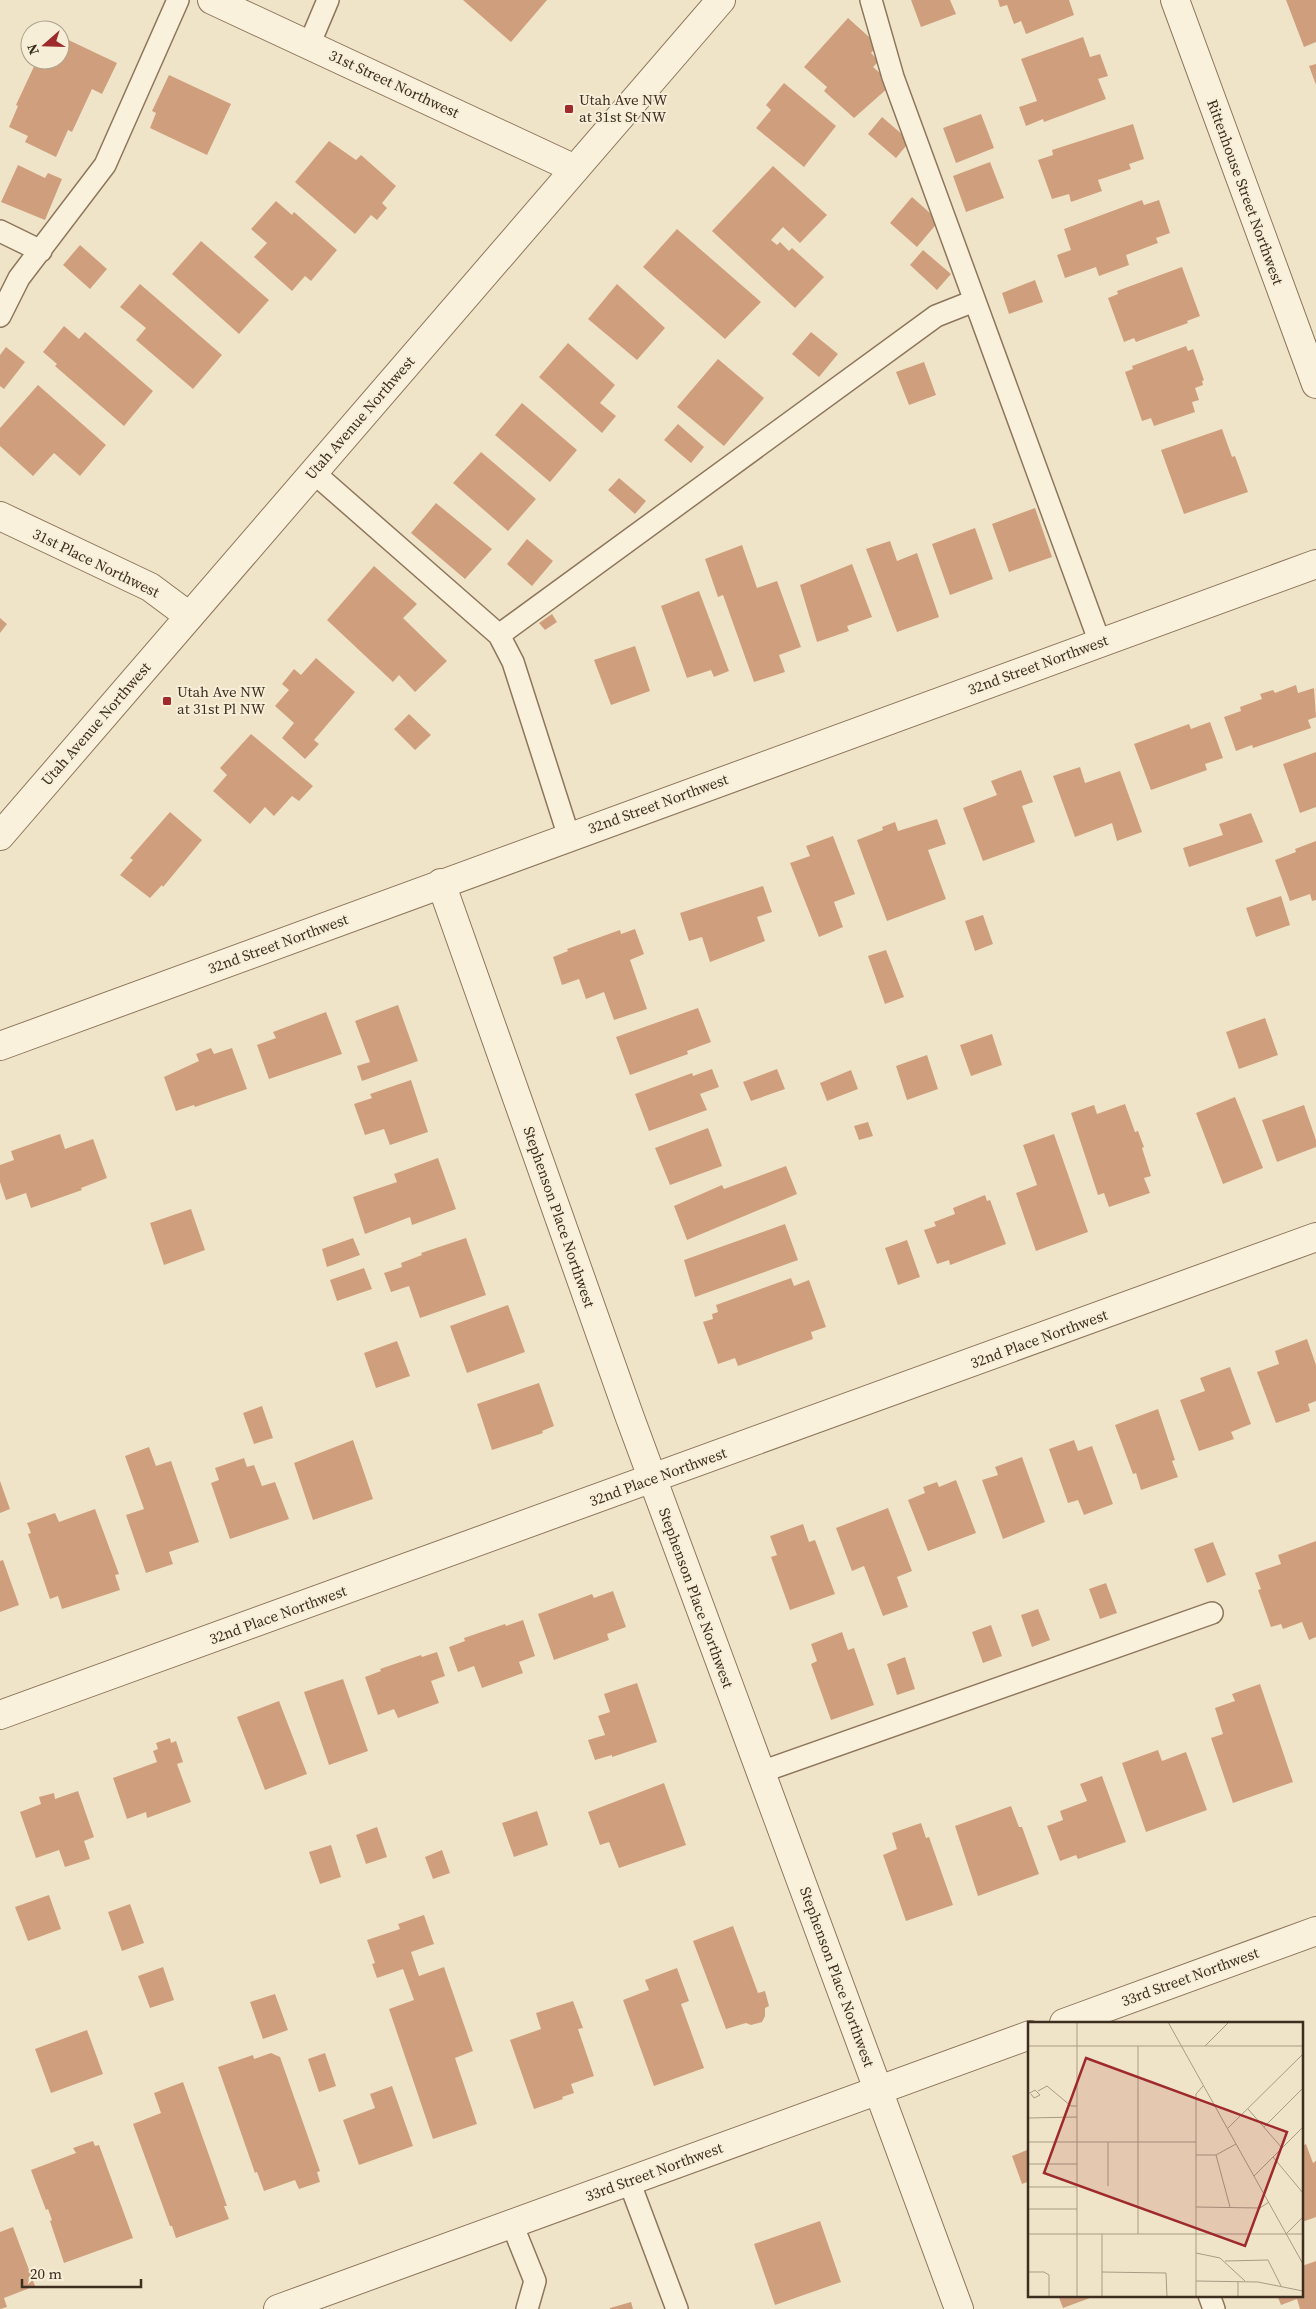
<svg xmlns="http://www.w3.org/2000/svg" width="1316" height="2309" font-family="'Source Serif 4',serif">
<rect width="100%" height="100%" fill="#f0e4c8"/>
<path fill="#cf9f7d" d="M463,0H547L511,42Z
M911,0H950L956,14L921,27Z
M998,0H1069L1074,15L1026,34L1021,21L1014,24L1007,5L1000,7Z
M1286,0H1316V42L1304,47Z
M848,18L878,45L871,53L879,61L873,67L887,79L884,83L889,87L854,118L824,91L827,87L804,67Z
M60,36L117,63L102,94L92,89L72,132L68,130L56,157L25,142L28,136L9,127L18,106L16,105L37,60H60Z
M1083,37L1090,57L1100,54L1108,76L1098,79L1106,99L1044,122L1043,119L1026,126L1019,107L1037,101L1021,59Z
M1316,64V85L1309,66Z
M169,75L231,104L207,155L150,128L156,113L152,111Z
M784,83L836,126L804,167L756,128L771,110L766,105Z
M981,114L994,148L956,163L943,128Z
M882,117L910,141L896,158L868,134Z
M1133,124L1144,159L1129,164L1131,169L1098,180L1102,191L1071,202L1069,194L1052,199L1038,160L1053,155L1052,150Z
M329,141L356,160L361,155L396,186L382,203L387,208L377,220L371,215L355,234L295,182Z
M990,162L1004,198L966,212L953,176Z
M18,165L45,178L48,173L62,179L45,220L1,202Z
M773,166L827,215L800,243L783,227L771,240L777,245L780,242L789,251L792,248L824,277L795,308L712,231Z
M912,197L939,221L917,247L890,223Z
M1142,200L1144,205L1159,200L1170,233L1156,238L1158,243L1126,255L1129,265L1099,276L1096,267L1065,278L1057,255L1071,250L1064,229Z
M276,201L292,215L294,212L337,250L311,281L305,276L292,291L254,257L267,243L251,229Z
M677,229L761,302L725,339L643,267Z
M201,241L269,300L239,334L172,274Z
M80,245L107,269L90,289L63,265Z
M923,250L951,274L937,290L910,265Z
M1182,267L1200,316L1187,321L1188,323L1136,342L1134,338L1124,342L1108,298L1118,294L1117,291Z
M1035,280L1043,302L1009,314L1002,293Z
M140,284L222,355L193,389L136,340L146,328L120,307Z
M617,284L665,328L637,360L588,319Z
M64,326L79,339L85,332L153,391L124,426L55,366L57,364L43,352Z
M811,332L838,354L819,377L792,354Z
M568,343L615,385L600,403L616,416L602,433L539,377Z
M1186,346L1188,351L1193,349L1204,380L1202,381L1203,385L1195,388L1199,400L1192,402L1195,412L1154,426L1151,418L1142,421L1125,372L1133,369L1132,366Z
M6,347L25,362L4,389L0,386V355Z
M718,359L764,398L724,446L677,407Z
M924,362L936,395L909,405L896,372Z
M38,385L106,445L80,476L54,453L33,476L0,446V428Z
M522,403L577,450L550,482L495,435Z
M678,424L704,447L691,463L664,440Z
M1222,429L1232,457L1235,456L1248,492L1184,514L1161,450Z
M481,452L536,499L508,531L453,483Z
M619,478L646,501L635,514L608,490Z
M436,503L492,549L465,579L411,533Z
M1035,508L1052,557L1009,572L992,524Z
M975,528L993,579L950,595L932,544Z
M527,539L553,561L532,586L507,564Z
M890,541L897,561L917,553L939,617L897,632L866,549Z
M742,545L757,588L777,581L801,647L779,655L785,672L754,682L723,595L718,597L705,559Z
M852,564L872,617L847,626L849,631L817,642L800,585Z
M374,566L417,604L403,618L447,661L415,692L399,675L393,682L327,620Z
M699,591L729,671L714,677L711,670L687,678L661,606Z
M552,614L557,622L545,630L539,623Z
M0,618L7,624L0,633Z
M635,646L650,691L611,705L594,660Z
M316,658L355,692L314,740L319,744L305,759L282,738L294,723L275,706L289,690L282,684L294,669L301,675Z
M1296,685L1298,693L1314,688L1316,717L1308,720L1311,728L1253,748L1252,745L1236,751L1224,717L1241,711L1240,707L1262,699L1260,694L1273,690L1275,693Z
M409,714L431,735L415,750L394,729Z
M1210,722L1223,758L1205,764L1207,770L1151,790L1134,744L1189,724L1191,729Z
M251,734L313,786L299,801L292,796L274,816L265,807L250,824L213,791L227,775L220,768Z
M1316,752V807L1300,813L1283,764Z
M1080,767L1085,783L1120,771L1142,832L1117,841L1112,823L1075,837L1053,776Z
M1021,770L1033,802L1022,806L1035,842L983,861L963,808L997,795L991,781Z
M170,812L202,840L163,887L162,885L150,898L120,875L133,860L130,858Z
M1251,813L1263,842L1189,867L1183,848L1223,835L1219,824Z
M937,819L946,844L928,850L946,899L887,921L857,840L883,830L882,827L895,822L898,831Z
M833,836L855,894L834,902L843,927L819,937L790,863L810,856L806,846Z
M1316,841V900L1312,901L1310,894L1290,901L1275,860L1296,852L1295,849Z
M763,886L772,912L757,917L765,941L710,962L702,937L689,941L680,913Z
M1281,896L1290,925L1256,937L1246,908Z
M983,915L993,944L975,951L965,921Z
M635,929L644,954L630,960L647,1009L614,1020L604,992L586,999L579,979L562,985L553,957L568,951L567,949L620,930L621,934Z
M886,950L904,997L885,1004L868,956Z
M398,1005L418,1061L362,1081L357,1066L370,1062L355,1021Z
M698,1008L711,1042L687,1051L688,1054L630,1075L616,1037Z
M326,1012L342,1054L269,1079L257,1045L276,1038L273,1032Z
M1265,1018L1278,1055L1239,1069L1226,1032Z
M992,1034L1002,1065L971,1076L960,1045Z
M211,1048L214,1054L232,1048L247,1089L195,1107L194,1105L176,1111L164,1077L199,1061L196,1054Z
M927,1055L938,1089L907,1100L896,1066Z
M712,1069L719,1087L700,1094L707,1110L649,1131L635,1094L692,1073L693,1076Z
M777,1069L785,1089L751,1101L743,1082Z
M851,1070L858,1089L827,1101L820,1083Z
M411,1080L428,1132L390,1145L384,1129L365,1135L354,1104L372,1098L370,1094Z
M1235,1097L1263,1168L1223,1184L1196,1113Z
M1125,1104L1135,1132L1138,1131L1144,1147L1142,1148L1151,1176L1144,1178L1150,1193L1109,1207L1104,1193L1098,1195L1071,1113L1094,1105L1097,1114Z
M1304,1105L1316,1140V1147L1277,1162L1262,1120Z
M868,1122L873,1136L859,1140L854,1126Z
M708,1128L722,1166L670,1185L655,1148Z
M60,1134L65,1149L93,1139L107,1178L81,1188L82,1190L31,1208L26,1193L6,1200L0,1182V1165L14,1160L11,1151Z
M1054,1134L1088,1232L1036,1251L1016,1193L1037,1185L1023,1145Z
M438,1158L456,1209L412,1225L410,1217L365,1234L353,1197L397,1182L394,1174Z
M786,1166L797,1194L687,1240L674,1206L722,1185L724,1189Z
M985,1195L987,1201L990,1200L1006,1244L950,1265L949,1260L937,1264L924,1230L936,1226L934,1222L955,1214L953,1208Z
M191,1209L205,1250L164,1265L150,1223Z
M785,1224L798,1260L695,1297L684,1260Z
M353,1238L360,1255L327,1267L322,1249Z
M466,1238L486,1295L420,1318L409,1286L391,1292L384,1273L402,1267L401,1263L422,1255L421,1253Z
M907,1240L920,1277L898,1285L885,1248Z
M364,1268L372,1289L337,1301L330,1280Z
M791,1278L794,1286L809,1280L826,1327L811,1332L813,1339L738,1366L735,1358L718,1364L703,1322L713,1319L712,1314L718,1312L716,1305Z
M508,1305L525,1352L467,1373L450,1326Z
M1307,1339L1316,1365V1401L1308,1404L1310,1411L1276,1423L1257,1372L1279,1364L1275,1351Z
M397,1341L410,1376L376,1388L364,1353Z
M1230,1367L1251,1424L1231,1432L1234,1439L1199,1451L1180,1400L1205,1391L1200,1378Z
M539,1383L554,1426L542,1431L543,1433L492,1450L477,1404Z
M262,1406L273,1438L254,1444L243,1413Z
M1158,1409L1175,1460L1172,1461L1178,1477L1141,1490L1136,1473L1133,1474L1115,1425Z
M353,1440L373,1499L313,1520L294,1463Z
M1074,1440L1078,1451L1092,1446L1113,1504L1084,1515L1078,1500L1068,1503L1049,1449Z
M149,1447L156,1466L171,1461L199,1542L169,1552L173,1564L146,1573L126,1515L144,1509L125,1456Z
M1022,1457L1045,1522L1003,1539L982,1480L998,1475L995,1467Z
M244,1458L247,1467L254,1465L262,1486L275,1482L289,1519L230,1539L211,1483L219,1480L215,1468Z
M956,1480L976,1533L928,1551L908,1500L925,1493L923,1487L937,1482L939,1487Z
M0,1481L10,1509L0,1513Z
M888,1508L912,1571L897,1577L908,1607L883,1616L864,1566L852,1571L836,1528Z
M95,1509L119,1574L115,1575L120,1590L62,1609L58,1596L50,1599L28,1534L31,1533L27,1523L55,1513L59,1522Z
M803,1524L809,1542L815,1540L835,1594L790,1610L771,1557L777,1555L770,1536Z
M1316,1541V1637L1309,1640L1302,1622L1283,1629L1281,1624L1271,1627L1258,1590L1261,1589L1255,1573L1281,1564L1278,1555Z
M1213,1542L1226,1575L1207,1583L1194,1549Z
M3,1560L19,1605L0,1612V1561Z
M1106,1583L1117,1613L1100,1619L1089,1589Z
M613,1591L626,1627L607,1634L609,1640L554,1660L538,1614L592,1594L594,1598Z
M1038,1609L1050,1640L1032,1647L1021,1615Z
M523,1620L535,1656L519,1662L523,1673L482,1688L474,1666L458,1672L449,1647L465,1641L464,1638L505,1624L506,1626Z
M991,1625L1002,1656L983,1663L972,1632Z
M842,1632L848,1650L854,1648L874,1705L831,1720L811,1664L817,1661L811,1644Z
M437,1652L445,1676L431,1681L439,1703L398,1718L394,1709L378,1715L365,1677L381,1671L380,1669L421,1655L422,1657Z
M905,1657L915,1689L897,1695L887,1664Z
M343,1679L368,1751L329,1765L304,1692Z
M637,1683L657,1742L612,1757V1755L595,1760L588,1740L605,1735L598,1716L610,1712L604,1694Z
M1260,1684L1293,1782L1233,1803L1211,1738L1223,1734L1215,1708L1235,1701L1232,1694Z
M279,1701L307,1774L265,1790L237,1717Z
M170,1738L171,1743L176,1741L183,1762L177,1764L191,1802L147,1818L146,1812L127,1819L113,1778L157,1762L153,1751L158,1749L156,1743Z
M1158,1750L1162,1761L1186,1752L1207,1810L1146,1832L1122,1763Z
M1102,1776L1126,1842L1078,1859L1076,1855L1060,1861L1047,1826L1063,1820L1060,1811L1087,1801L1080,1784Z
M664,1783L686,1845L619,1868L609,1842L600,1845L588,1812Z
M78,1791L94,1837L84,1841L90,1859L65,1867L59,1850L36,1858L20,1812L41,1804L39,1797L54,1793L55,1799Z
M1011,1806L1019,1827H1022L1039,1874L978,1896L955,1826Z
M537,1811L548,1845L514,1857L502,1823Z
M921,1823L926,1838L929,1837L953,1905L906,1921L883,1855L897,1849L892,1833Z
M377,1827L387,1857L366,1864L356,1835Z
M331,1845L341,1877L320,1884L309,1852Z
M442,1850L450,1873L433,1879L425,1857Z
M49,1895L61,1929L28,1941L15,1907Z
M130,1904L144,1943L122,1951L108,1912Z
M424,1915L434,1944L411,1952L419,1976L444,1967L473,2051L455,2058L477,2124L433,2139L389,2009L414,2000L403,1969L377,1978L372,1964L375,1963L367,1940L400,1929L398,1924Z
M733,1926L758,1993L765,1991L769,2006L765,2008V2016L762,2022L751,2025L746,2023L726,2029L693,1941Z
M163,1967L174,2000L150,2008L138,1976Z
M677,1968L689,2001L681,2004L704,2068L654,2086L623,2000L649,1990L645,1980Z
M275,1994L288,2030L263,2039L250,2002Z
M573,2001L583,2028L578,2029L594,2076L571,2084L574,2093L562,2097L563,2099L534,2109L510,2040L541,2029L536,2013Z
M87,2030L103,2074L51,2093L35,2049Z
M271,2053L280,2057L320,2171L317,2172L320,2182L299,2189L295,2180L264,2191L257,2172L255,2173L218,2067L253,2055L254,2059Z
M325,2053L336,2086L319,2092L308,2059Z
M183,2082L227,2206H224L229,2219L176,2238L172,2226H170L133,2124L161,2113L154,2093Z
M392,2086L413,2146L359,2165L343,2120L375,2108L370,2094Z
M93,2141L95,2146L99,2145L133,2238L64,2263L50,2221L52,2220L48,2209L46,2210L31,2170L76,2153L73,2148Z
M1306,2144L1313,2163L1316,2161V2217L1302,2222V2146Z
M1030,2147V2181L1022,2184L1012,2156L1027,2150Z
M820,2221L841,2282L775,2305L754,2244Z
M13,2227L35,2286L4,2298L7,2307L0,2309V2232Z
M1316,2261V2309H1300L1297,2299L1281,2305L1277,2295H1302V2266Z
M1058,2295H1098L1063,2308Z
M631,2302L633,2309H610V2308Z"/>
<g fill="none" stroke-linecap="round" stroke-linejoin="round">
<g stroke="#8d765c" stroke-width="24">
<path id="service" d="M871,0L893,77L1100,643
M309,45L328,0
M0,231L41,251
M0,316L19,278L105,165L178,0
M313,472L499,635L513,662L569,837
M499,635L936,316L974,301
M761,1772L1212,1613
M629,2181L677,2309
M512,2224L535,2281L527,2309
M1209,2295L1214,2309"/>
</g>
<g stroke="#8d765c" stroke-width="30">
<path id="minor" d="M212,0L575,169
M1175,0L1316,384
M0,516L150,587L189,616
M441,883L629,1415L959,2309
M0,1046L1316,564
M0,1715L1316,1237
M1064,2023L1316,1931
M278,2309L1030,2035"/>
</g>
<g stroke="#8d765c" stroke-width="30">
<path id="tertiary" d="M0,836L721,0"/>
</g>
<use href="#service" stroke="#faf1dc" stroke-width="21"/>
<use href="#minor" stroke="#faf1dc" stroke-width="28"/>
<use href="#tertiary" stroke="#faf1dc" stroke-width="28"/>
</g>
<g fill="#9e2a2b" stroke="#f7eed8" stroke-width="2">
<rect x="564" y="104" width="10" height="10" rx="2.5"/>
<rect x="162" y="696" width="10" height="10" rx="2.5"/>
</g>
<g text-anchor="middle" stroke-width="4" stroke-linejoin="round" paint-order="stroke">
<g font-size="15" fill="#3d2e20" stroke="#f7eed8">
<text transform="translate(394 84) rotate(25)" y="5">31st Street Northwest</text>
<text transform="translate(1245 192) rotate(70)" y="5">Rittenhouse Street Northwest</text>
<text transform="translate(360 418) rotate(-49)" y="5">Utah Avenue Northwest</text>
<text transform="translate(96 563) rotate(26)" y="5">31st Place Northwest</text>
<text transform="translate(1038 665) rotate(-20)" y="5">32nd Street Northwest</text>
<text transform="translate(96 724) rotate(-49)" y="5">Utah Avenue Northwest</text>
<text transform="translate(658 804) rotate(-20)" y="5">32nd Street Northwest</text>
<text transform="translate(278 944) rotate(-20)" y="5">32nd Street Northwest</text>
<text transform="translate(559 1217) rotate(71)" y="5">Stephenson Place Northwest</text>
<text transform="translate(1039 1339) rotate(-20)" y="5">32nd Place Northwest</text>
<text transform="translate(658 1477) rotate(-20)" y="5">32nd Place Northwest</text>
<text transform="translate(696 1598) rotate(70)" y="5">Stephenson Place Northwest</text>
<text transform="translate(278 1615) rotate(-20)" y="5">32nd Place Northwest</text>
<text transform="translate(837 1977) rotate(70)" y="5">Stephenson Place Northwest</text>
<text transform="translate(1190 1977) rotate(-20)" y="5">33rd Street Northwest</text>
<text transform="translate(654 2172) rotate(-20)" y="5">33rd Street Northwest</text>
</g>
<g font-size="15" fill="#3d2e20" stroke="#f7eed8" text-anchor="start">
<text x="579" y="105">Utah Ave NW<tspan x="579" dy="17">at 31st St NW</tspan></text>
<text x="177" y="697">Utah Ave NW<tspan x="177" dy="17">at 31st Pl NW</tspan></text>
</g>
</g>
<g transform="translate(1028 2022)">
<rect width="275" height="275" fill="#f0e4c8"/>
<path fill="none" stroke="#a89b85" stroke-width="1" d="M49,0V275M140,0L275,242M0,24H275M110,24V212M177,24L201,0M10,69L19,64L43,84H49M0,72L7,68L12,73L6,76L3,72M220,87L254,126M0,96L49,95M236,105L275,66M199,107L275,32M0,120H168M168,133H188L208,122M188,133L202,185M245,135L275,171M0,142H49M226,154L275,105M80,164V120M0,165H49M168,185L232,186L241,180M0,187H49M0,212H275M74,212V250M258,212L275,195M168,231L192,236L217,259M197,239L240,238L253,264M0,250H16L21,253V275M168,259L230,260L275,269M210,259V275M74,275V250L138,251L139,275M168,275V72L175,64"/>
<path fill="#9e2a2b" fill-opacity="0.15" stroke="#9e2a2b" stroke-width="2.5" d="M58,36L259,110L217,224L16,151Z"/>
<rect width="275" height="275" fill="none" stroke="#3d2e20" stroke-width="2.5"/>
</g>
<g transform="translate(45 45) rotate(250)"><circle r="24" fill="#f7eed8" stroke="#ada18e"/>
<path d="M0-4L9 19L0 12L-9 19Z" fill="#9e2a2b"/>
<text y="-8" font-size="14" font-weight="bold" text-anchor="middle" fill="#3d2e20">N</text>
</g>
<path d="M22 2279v8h119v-8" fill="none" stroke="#3d2e20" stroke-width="2.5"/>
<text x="30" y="2279" font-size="15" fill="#3d2e20" stroke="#f7eed8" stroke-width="4" paint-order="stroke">20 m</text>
</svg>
